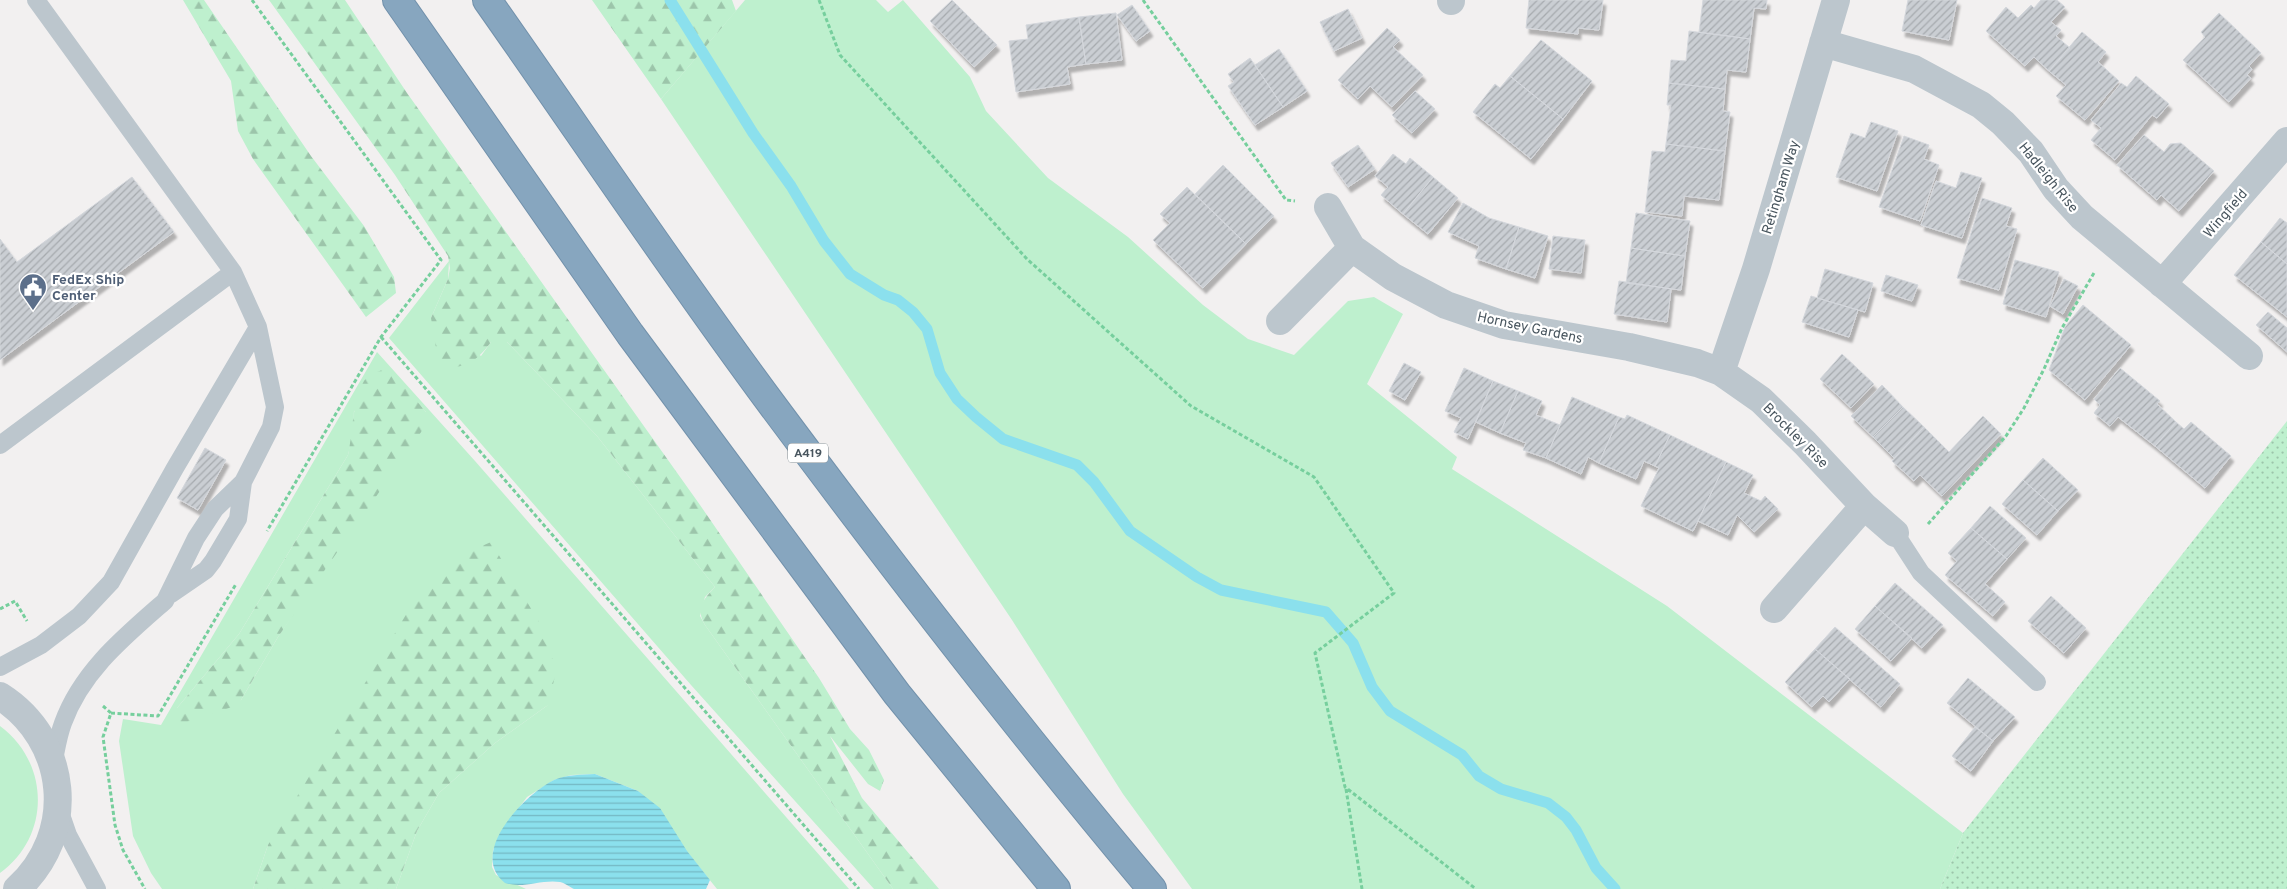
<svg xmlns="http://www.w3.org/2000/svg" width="2287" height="889" font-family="Overpass,sans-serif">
<defs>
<pattern id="forest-firs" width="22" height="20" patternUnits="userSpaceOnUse" patternTransform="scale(1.25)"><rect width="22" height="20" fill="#bef0ce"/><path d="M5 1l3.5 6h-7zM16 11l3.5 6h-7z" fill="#9cc5aa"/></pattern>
<pattern id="park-dots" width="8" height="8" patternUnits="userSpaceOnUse" patternTransform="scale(1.25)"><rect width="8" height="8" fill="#bef0ce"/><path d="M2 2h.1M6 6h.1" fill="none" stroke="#9cc5aa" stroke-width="1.8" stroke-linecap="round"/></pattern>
<pattern id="water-rules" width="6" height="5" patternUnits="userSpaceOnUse" patternTransform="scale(1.25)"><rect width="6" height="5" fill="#8be0ed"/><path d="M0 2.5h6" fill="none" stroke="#74b8c3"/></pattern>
<pattern id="building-hatch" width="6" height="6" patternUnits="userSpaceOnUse" patternTransform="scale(1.25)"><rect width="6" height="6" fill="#caced3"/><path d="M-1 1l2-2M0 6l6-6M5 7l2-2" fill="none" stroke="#a6aaae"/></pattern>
<filter id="shadow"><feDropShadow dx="3" dy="5.5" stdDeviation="1" flood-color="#0004"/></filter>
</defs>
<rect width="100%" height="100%" fill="#f2f0f0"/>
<path fill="#bef0ce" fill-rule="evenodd" d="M745,0H876L888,12L903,0L970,77L986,111L1048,178L1128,237L1203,305L1248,339L1294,355L1348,301L1374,297L1403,314L1367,384L1457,457L1452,469L1667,606L1963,833L1940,889H1192L1123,794L1012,620L661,99Z
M449,261L448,279L431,318L481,356L491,342H507L597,436L715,587L705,597L700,616L705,625L893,889H874L691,685L389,338Z
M377,352L475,461L849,889H717L638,791L595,774L571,775L554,780L527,797L501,832L493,850L492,867L496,875L526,889H396L417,831L439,793L495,743L548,705L268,845L253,889H162L151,873L133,836L119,741L123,719L161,725ZM410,395L426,412L278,637L241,700L177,708L239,634L348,455L353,434L354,411Z
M0,726C50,763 51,836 0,873Z"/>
<path fill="url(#forest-firs)" d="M183,0H204L311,156L364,226L394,277L396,293L366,317L253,159L238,131L231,81Z
M269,0H345L407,93L700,505L819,678L850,729L869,750L884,780L880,791L868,784L830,736L862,798L939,889H893L705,625C695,608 703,600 715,587L597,436L507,342H491C480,357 472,364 453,368L440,362L437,354L431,318L448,279L450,268L448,256L395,175Z
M592,0H732L736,11L661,99Z
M385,369L391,371L426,412V425L278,637L241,700L232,707L184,723L176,721L177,708L239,634L348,455C353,433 352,401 364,381C369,374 377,372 385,369Z
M491,542L545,632L556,672L548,705L495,743L439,793L417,831L396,889H253L268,845L407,613L459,556Z"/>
<path fill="url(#park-dots)" d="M2287,421V889H1940L1963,833Z"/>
<path fill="url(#water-rules)" d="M595,774L638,791L660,808L687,851L710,880L706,889H574C570,887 565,883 560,882C542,879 523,889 505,883C467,853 525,794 554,780C568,774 581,775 595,774Z"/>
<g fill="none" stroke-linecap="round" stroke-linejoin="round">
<path stroke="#8be0ed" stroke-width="11" d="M670,0L753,133L791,186L824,241L850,274L884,295L898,300L913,312L927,329L940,373L957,399L976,417L1003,439L1077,465L1094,482L1130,531L1197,577L1221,590L1326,612L1353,643L1372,687L1390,711L1462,755L1479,776L1501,789L1548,803L1566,817L1576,830L1596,868L1615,889"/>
</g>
<path fill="url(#building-hatch)" stroke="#d4d7dc" filter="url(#shadow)" d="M952,0L997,45L974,67L930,21Z
M1529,0H1603L1599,30L1578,28V34L1526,28Z
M1703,0H1767L1766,9L1754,8L1750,39L1699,32Z
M1908,0H1957L1949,40L1902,31Z
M2041,0H2057L2065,7L2051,22L2061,30L2056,36L2070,48L2049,71L2034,57L2025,66L1986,31L2006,7L2018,18L2031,5L2034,8Z
M1132,5L1150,31L1136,41L1117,15Z
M1348,9L1362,38L1334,51L1320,22Z
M1116,13L1122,60L1086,64L1079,17Z
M2219,13L2261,53L2249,66L2252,69L2247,75L2251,78L2229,102L2183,60L2205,37L2201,32Z
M1079,17L1086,64L1067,67L1070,84L1016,92L1009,41L1028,39L1026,25Z
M1387,28L1400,40L1393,47L1423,75L1392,107L1370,86L1358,99L1338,80Z
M1689,31L1750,39L1746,72L1727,70L1725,89L1669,83L1671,60L1686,61Z
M2082,32L2106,52L2098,62L2119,81L2085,120L2056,96L2066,85L2049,71Z
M1541,40L1592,81L1563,119L1510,76Z
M1279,49L1307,91L1283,107L1255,65Z
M1250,58L1283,107L1255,125L1228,86L1234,82L1228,74Z
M1510,76L1563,119L1531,159L1473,112L1495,84L1500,88Z
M2136,76L2169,104L2157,118L2152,115L2115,160L2091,140L2101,128L2091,120L2121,83L2127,87Z
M1669,83L1725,89L1723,111L1730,112L1725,151L1666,144L1671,105H1667Z
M1415,91L1435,109L1412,133L1392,115Z
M1871,122L1898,131L1877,191L1836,177L1851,133L1865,138Z
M2144,135L2164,152L2170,144L2181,143L2214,171L2179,211L2161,195L2157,200L2117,165Z
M1904,136L1929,145L1924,159L1939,165L1920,221L1879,207Z
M1666,144L1725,151L1719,200L1684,196L1682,216L1645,212L1652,151L1665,152Z
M1358,145L1375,169L1348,187L1331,163Z
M1393,154L1406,164L1410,158L1433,177L1403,214L1381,195L1388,187L1375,176Z
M1223,165L1274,216L1246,244L1195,194Z
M1961,172L1982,178L1962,238L1921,225L1936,181L1956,188Z
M132,177L174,232L0,360V239L17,262Z
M1433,177L1458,198L1428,234L1403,214Z
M1187,187L1246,244L1203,288L1153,240L1170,223L1160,214Z
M1982,198L2012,208L2006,226L2017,229L1999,290L1957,278Z
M1463,203L1489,218L1519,227L1506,269L1475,258L1479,246L1448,232Z
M1636,213L1690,221L1685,256L1631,248Z
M2280,218L2287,223V264L2261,242Z
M1519,227L1548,236L1535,278L1506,269Z
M1553,236L1585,240L1581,273L1549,269Z
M2261,242L2287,264V317L2234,275Z
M1631,248L1685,256L1681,290L1626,283Z
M2015,260L2059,272L2046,317L2003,304Z
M1825,269L1873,283L1865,312L1817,298Z
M1886,275L1918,285L1912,301L1881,291Z
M2064,279L2078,286L2063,314L2050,306Z
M1619,281L1671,289L1667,322L1614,314Z
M1811,296L1858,310L1849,337L1802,322Z
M2083,305L2131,345L2085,400L2049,370L2065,327Z
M2268,312L2287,328V352L2256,325Z
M1842,354L1874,384L1851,408L1820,379Z
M1404,363L1421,372L1405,400L1389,391Z
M1464,368L1493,381L1468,439L1454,432L1461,418L1445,411Z
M2120,368L2160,401L2157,404L2176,422L2155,446L2118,417L2110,426L2094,413L2100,405L2094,399Z
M1493,381L1518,391L1500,433L1476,422Z
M1882,385L1903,407L1873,437L1851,416Z
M1518,391L1542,401L1536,415L1560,425L1546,458L1523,450L1526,443L1500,433Z
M1572,397L1619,417L1599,463L1588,457L1581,474L1546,458Z
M1903,407L1924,427L1894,458L1873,437Z
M1627,415L1670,435L1655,466L1644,461L1636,479L1599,463L1619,417L1625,419Z
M1983,416L2001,434L1942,496L1920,475L1914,481L1892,461L1924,427L1949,452Z
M2176,422L2184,429L2191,422L2231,456L2205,488L2155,446Z
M1670,435L1726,462L1693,531L1641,506L1659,468L1655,466Z
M205,448L226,460L198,510L177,498Z
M2043,458L2078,490L2058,511L2023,480Z
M1726,462L1753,475L1744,493L1761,501L1765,496L1778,509L1754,532L1737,515L1728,535L1698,521Z
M2023,480L2058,511L2037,535L2002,504Z
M1990,506L2026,538L2007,559L1971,528Z
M1971,528L2007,559L1985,584L2005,602L1993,616L1945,575L1957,561L1948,553Z
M1895,583L1943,625L1922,648L1875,606Z
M2051,596L2086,628L2064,653L2028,621Z
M1875,606L1912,638L1891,661L1855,629Z
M1835,627L1900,684L1881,707L1815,649Z
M1815,649L1850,679L1829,702L1823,696L1812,707L1785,682Z
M1968,678L2015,717L1993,741L1947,703Z
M1975,727L1993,741L1971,771L1952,756Z"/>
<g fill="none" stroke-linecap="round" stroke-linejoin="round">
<g stroke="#7291ab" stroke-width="30">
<path id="highway" d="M397,0L630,334L897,694L1056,889
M487,0C582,135 674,273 773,406C895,570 1020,732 1152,889"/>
</g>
<path stroke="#76cf9d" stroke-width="3" stroke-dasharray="4 2.5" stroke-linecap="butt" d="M252,0L441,260L381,337L267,531
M819,0L840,55L1027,259L1191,406L1314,477L1394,593L1315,653L1345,787L1476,889
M1143,0L1286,200L1295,201
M381,337L859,889
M1928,524L2006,436L2024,408L2044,369L2062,328L2094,273
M0,609L15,601L27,621
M103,706L111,713L103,737L115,825L123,850L145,889
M111,713L158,716L236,584
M1346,789L1362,889"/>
<path stroke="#bcc6cd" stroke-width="18" d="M36,0L233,272L258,327L275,407L271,427L243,482L215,509L196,538L165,601C124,637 82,671 63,723C58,736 56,751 53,765
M0,445L233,272
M1895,533L1921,573L2037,682
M171,594L206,570L213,561L238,519L243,482
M0,667L41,645L79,616L111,582L175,468L258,327
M59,809L68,835L97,889"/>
<path stroke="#bcc6cd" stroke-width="28" d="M1451,1V0
M1823,43L1914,69L1981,105L2003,123L2031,152L2056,189L2082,217L2249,356
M1328,207L1352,248L1393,277L1446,305L1504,325L1629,347L1697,363L1721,372L1761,400L1805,443L1864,506L1895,533
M2162,284L2287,141
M1280,321L1352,248
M1721,372L1756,269L1836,0
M1774,609L1864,506
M0,696C69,740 78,834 17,889"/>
<use href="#highway" stroke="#87a6bf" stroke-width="28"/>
</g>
<defs>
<g id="civic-pin" transform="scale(1.4375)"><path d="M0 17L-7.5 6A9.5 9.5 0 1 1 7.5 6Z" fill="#5c6f8a" stroke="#fff"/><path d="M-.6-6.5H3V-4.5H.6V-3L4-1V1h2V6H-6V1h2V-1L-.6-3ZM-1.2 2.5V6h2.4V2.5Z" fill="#fff"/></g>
</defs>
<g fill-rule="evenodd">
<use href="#civic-pin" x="33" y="287"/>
</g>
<g text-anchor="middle" stroke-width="4.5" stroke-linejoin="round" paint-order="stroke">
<rect fill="#fff" stroke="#7f888e" stroke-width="1" x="788" y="443.5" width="40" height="19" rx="4"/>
<g font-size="12" font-weight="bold" fill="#48555e">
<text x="808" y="457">A419</text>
</g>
<g font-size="14" fill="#48555e" stroke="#fff">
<text transform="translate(2049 177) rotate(51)" y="5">Hadleigh Rise</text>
<text transform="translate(1780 187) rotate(-73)" y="5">Retingham Way</text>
<text transform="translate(2225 213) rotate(-49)" y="5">Wingfield</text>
<text transform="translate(1530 327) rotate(12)" y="5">Hornsey Gardens</text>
<text transform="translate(1796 435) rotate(45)" y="5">Brockley Rise</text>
</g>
<g font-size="14" font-weight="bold" fill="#4e5e75" stroke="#fff" text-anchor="start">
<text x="52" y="284">FedEx Ship<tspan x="52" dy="16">Center</tspan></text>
</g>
</g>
</svg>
